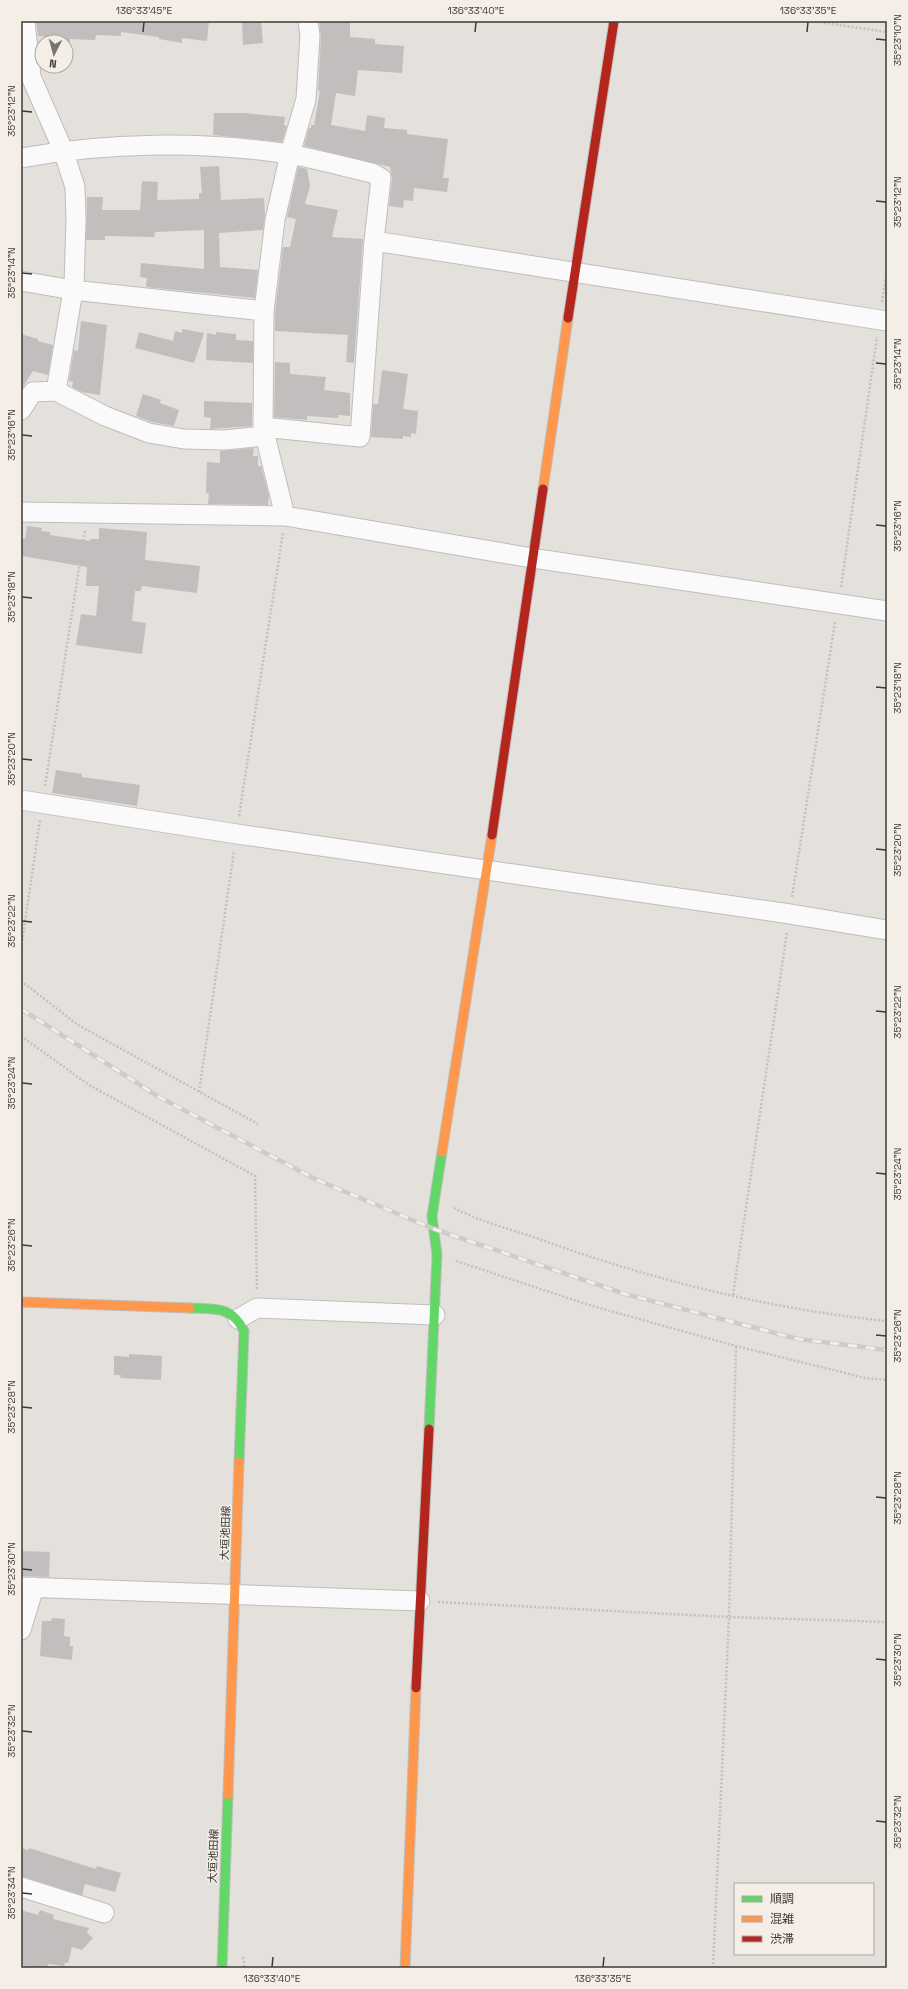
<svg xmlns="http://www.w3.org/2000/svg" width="908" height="1989" font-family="'Space Grotesk','Noto Sans JP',sans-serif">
<rect width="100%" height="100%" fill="#e4e0dc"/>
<path fill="#c2bebd" d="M36,21H209L207,41L182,38V43L159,39V37L121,32V36L96,35L95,40L70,39V43L49,42L50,37L38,36Z
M242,21H261L263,43L243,45Z
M319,21H350V37L375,39V44L404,46L402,73L358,70L355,96L336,93L331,125L365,131L367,115L385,118L384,128L407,130V134L448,139L443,178H449L447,192L414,188L413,201L404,200L403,208L389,206L392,179L390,167L304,146L309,128H311V125H314L320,91H318L321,37Z
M214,113H244L285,117L284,125L287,126L282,142L213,135Z
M219,166L221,200L264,198L265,215L263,230L219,233L220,267L258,270L255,298L146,287L147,278L140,277L141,263L204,269V230L155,232L154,237L105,236V240H86L87,197H103L102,210H140L142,181L158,182L157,200L199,199V193H202L200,167Z
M298,167L307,169L310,186L305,204L338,210L332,237L363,239L354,363L346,362L348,335L275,331V312L283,247H290L296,219L287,217Z
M81,321L107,325L100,395L82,392L72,387L73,382L69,381L74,350L78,351Z
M182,329L204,333L194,363L135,348L139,332L173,341L175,331L182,333Z
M216,332L236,334V340L253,341V363L206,360L207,333L216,335Z
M21,334L38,339V341L53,345L48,375L33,371L21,390Z
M275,362L290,363V374L326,377L324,390L350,393V416L338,415V418L307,416V420L274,417Z
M382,370L408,374L403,409L418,411L416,434L411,433V437L403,436V439L371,437L373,404H378Z
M143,394L161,400L160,403L179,410L174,426L152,422L136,416Z
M204,401L252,403V426L210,429L211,418L204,417Z
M254,448L253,456H258V466H261L269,496L268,505L208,504L209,493H206L207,462L220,463V451Z
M27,526L42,528L41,531L50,532V535L90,541V539H99V528L147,532L145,560L200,566L197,593L142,586L141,591H135L132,621L146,623L142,654L76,645L81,614L96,616L99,586H86L87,567L21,556L22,539H25Z
M56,770L82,774V777L140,785L137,806L52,793Z
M129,1354L162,1356L161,1380L120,1378L121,1375H114V1356L129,1357Z
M21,1551L50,1552L49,1577L21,1576Z
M52,1618L65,1619L64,1636L70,1637V1646H73L72,1660L40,1656L42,1621H51Z
M21,1848L28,1850L29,1848L96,1869L97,1866L121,1873L115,1892L85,1884L82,1895L21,1876Z
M21,1910L38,1915L40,1910L54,1915L53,1919L89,1928L87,1933L93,1938L82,1950L72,1947L68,1963H65L64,1966L48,1964L47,1968H32L21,1965Z"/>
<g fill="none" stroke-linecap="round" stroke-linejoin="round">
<g stroke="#c0bdba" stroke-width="21">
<path id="street" d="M25,21L31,77L63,150L75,187L76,220L74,285L56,391
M21,158C107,142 203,141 289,154C317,159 345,167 372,173L381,178L374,241L360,437L263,427
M374,241L887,321
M21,281L73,290L264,311
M21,410L33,392L56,391L105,416L149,433L184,439L224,440L265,436
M21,512L285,516L532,558L887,611
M285,516L263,427L264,311L275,220L290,154L306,99L310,36L308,21
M21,800L237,834L790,914L887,930
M238,1319L257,1308L435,1315
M21,1587L420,1601
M21,1630L34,1587
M21,1887L104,1913"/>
</g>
<g stroke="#c0bdba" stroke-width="11">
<path id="fast" d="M190,1308C215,1309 232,1306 244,1331L239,1462
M429,1429L437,1255L432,1216L442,1152
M222,1968L228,1795"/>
</g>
<g stroke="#c0bdba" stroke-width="11">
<path id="slow" d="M543,489L568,318
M442,1152L492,835
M21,1302L190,1308
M228,1795L239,1462
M405,1968L416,1688"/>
</g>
<g stroke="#c0bdba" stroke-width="11">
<path id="jam" d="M568,318L614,21
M492,835L543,489
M416,1688L429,1429"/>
</g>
<path stroke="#c1c1bf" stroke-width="2.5" stroke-dasharray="2 2" stroke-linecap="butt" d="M812,21L887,32
M882,302L887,270
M841,587L877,337
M45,786L85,530
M239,816L283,533
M792,897L835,622
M21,949L40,820
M21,981L78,1025L258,1124
M21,1036L89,1085L255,1176L257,1290
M199,1092L234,851
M454,1208C481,1222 513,1230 542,1240C653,1280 769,1309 887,1321
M456,1261L589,1305L736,1346L865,1378L887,1380
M733,1295L787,932
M438,1602L729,1617L887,1622
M243,1957L245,1968
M713,1968L729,1617L736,1346"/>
<use href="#street" stroke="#fbfafa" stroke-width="19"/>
<use href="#fast" stroke="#63d668" stroke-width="9"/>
<use href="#slow" stroke="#ff974d" stroke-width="9"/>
<use href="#jam" stroke="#b3261e" stroke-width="9"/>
<g stroke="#cdccca" stroke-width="4.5">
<path id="rail" d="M21,1009L159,1097L315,1179L434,1229L625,1294L798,1339L887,1350"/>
</g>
<use href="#rail" stroke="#f4eee6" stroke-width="3" stroke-dasharray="9" stroke-linecap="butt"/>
</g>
<path fill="none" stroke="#3c3a37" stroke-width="1.5" d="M143,32L144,22M475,32L476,22M807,32L808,22M876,39L886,40M22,111L32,112M876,201L886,202M22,273L32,274M876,363L886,364M22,435L32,436M876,525L886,526M22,597L32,598M876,687L886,688M22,759L32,760M876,849L886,850M22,921L32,922M876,1011L886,1012M22,1083L32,1084M876,1173L886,1174M22,1245L32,1246M876,1335L886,1336M22,1407L32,1408M876,1497L886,1498M22,1569L32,1570M876,1659L886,1660M22,1731L32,1732M876,1821L886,1822M22,1893L32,1894M272,1967L273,1957M603,1967L604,1957"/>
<g text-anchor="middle" stroke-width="3" stroke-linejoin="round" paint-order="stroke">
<g font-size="11" fill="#3c3a37" stroke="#f4eee6">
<text transform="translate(225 1533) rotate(-88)" y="4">大垣池田線</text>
<text transform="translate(213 1856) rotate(-88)" y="4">大垣池田線</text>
</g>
</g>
<rect width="908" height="1989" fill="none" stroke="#f4eee6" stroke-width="44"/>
<rect x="734" y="1883" width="140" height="72" fill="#f4eee6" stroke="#aaa6a0"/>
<rect x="742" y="1896" width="20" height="6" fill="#63d668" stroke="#aaa6a0"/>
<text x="770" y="1903" font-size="12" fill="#3c3a37">順調</text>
<rect x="742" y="1916" width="20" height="6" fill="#ff974d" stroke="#aaa6a0"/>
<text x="770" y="1923" font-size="12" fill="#3c3a37">混雑</text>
<rect x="742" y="1936" width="20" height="6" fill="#b3261e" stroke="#aaa6a0"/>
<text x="770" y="1943" font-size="12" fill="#3c3a37">渋滞</text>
<g transform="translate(54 54) rotate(186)"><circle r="19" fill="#f4eee6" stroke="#aaa6a0"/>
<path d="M0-3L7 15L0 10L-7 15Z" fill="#777471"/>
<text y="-6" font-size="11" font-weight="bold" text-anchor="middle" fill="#3c3a37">N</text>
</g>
<rect x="22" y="22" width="864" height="1945" fill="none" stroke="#3c3a37" stroke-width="1.5"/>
<g font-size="10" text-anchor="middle" fill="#3c3a37">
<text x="144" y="14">136°33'45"E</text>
<text x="476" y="14">136°33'40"E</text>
<text x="808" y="14">136°33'35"E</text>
<text transform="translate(897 40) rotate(-90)" y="4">35°23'10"N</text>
<text transform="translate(11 111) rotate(-90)" y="4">35°23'12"N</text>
<text transform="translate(897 202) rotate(-90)" y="4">35°23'12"N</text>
<text transform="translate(11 273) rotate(-90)" y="4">35°23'14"N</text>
<text transform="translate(897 364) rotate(-90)" y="4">35°23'14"N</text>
<text transform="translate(11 435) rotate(-90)" y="4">35°23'16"N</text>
<text transform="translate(897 526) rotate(-90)" y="4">35°23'16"N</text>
<text transform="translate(11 597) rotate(-90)" y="4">35°23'18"N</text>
<text transform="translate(897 688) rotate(-90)" y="4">35°23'18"N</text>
<text transform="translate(11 759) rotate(-90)" y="4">35°23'20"N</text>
<text transform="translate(897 850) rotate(-90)" y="4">35°23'20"N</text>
<text transform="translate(11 921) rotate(-90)" y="4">35°23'22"N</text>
<text transform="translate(897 1012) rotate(-90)" y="4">35°23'22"N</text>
<text transform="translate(11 1083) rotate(-90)" y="4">35°23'24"N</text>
<text transform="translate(897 1174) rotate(-90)" y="4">35°23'24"N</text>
<text transform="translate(11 1245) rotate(-90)" y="4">35°23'26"N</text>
<text transform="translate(897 1336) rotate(-90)" y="4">35°23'26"N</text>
<text transform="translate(11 1407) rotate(-90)" y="4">35°23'28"N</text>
<text transform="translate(897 1498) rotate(-90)" y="4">35°23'28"N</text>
<text transform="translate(11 1569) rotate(-90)" y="4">35°23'30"N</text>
<text transform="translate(897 1660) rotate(-90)" y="4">35°23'30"N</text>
<text transform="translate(11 1731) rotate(-90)" y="4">35°23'32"N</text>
<text transform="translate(897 1822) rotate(-90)" y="4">35°23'32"N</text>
<text transform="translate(11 1893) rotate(-90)" y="4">35°23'34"N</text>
<text x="272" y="1982">136°33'40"E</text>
<text x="603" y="1982">136°33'35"E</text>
</g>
</svg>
